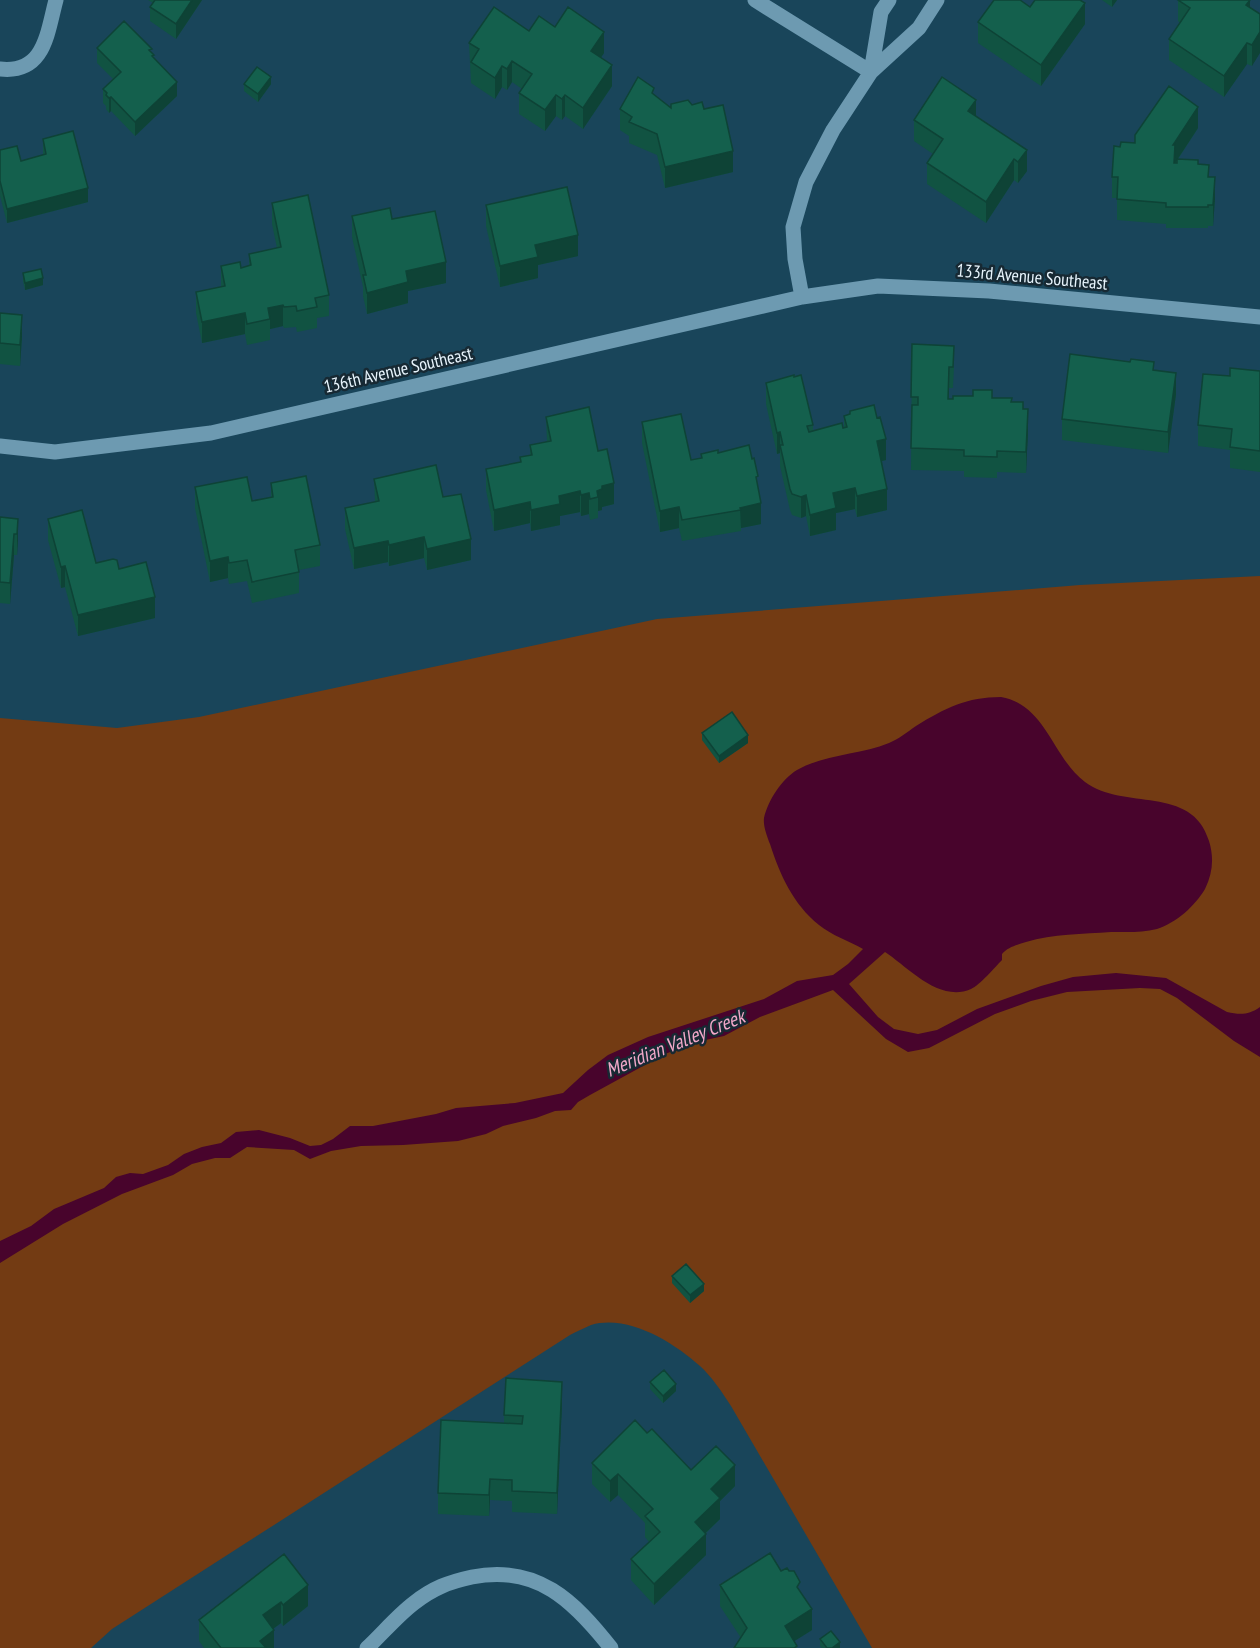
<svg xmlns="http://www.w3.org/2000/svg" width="1260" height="1648" font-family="'PT Sans Narrow',sans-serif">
<rect width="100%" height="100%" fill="#19455a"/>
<path fill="#733b13" d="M1260,576V1648H872L731,1406C722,1392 712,1377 700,1366C673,1342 628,1314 591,1325C584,1328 576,1332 570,1335L112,1629L91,1648H0V718L117,728L199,717L657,619L1080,585Z"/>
<path fill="#48042c" d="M1001,697C1046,705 1052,757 1085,782C1123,811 1192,784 1209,841C1214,857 1213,873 1205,889C1195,906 1176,923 1157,929C1142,933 1126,932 1111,932C1083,934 1053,934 1026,942C1017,945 1008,947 1002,954V960C995,967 980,985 971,989C939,1003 908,967 885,952L849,984L878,1017L894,1029L918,1034L937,1030L977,1009L1041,986L1073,977L1116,973L1166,978L1227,1012C1240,1015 1249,1015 1260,1007V1057L1234,1041L1177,998L1160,989L1140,988L1067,992L1031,1001L995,1014L929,1048L908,1052L886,1039L833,990L760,1017L724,1036L696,1042L665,1054L590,1095L578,1102L571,1110L555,1111L536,1118L503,1126L486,1134L458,1141L403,1145L361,1146L331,1151L310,1159L294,1150L247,1147L230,1158H215L192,1164L173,1175L122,1194L63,1224L0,1263V1241L31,1226L54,1209L104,1188L116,1177L130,1173L143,1174L168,1165L184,1154L202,1147L221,1143L236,1132L259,1130L290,1138L310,1146L321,1145L333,1139L350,1126H373L436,1114L456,1108L515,1103L563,1093L588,1070L608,1055L648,1037L764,999L797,981L833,975L848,964L863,949C849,941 831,935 819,925C793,904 780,875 770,844C767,836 763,826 764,818C768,800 782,779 797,770C825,754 860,755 889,743C899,739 907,732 916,726C945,708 967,697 1001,697Z"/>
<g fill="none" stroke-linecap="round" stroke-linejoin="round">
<path stroke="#6d9ab1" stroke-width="15" d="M755,0L871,72
M0,69C45,74 47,33 56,0
M871,72L881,12L889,0
M802,297L795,259L793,227L806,182L833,130L871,72L919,28L937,0
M0,446L55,452L211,433L802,297L878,286L989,291L1260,317
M367,1648C383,1633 397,1616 414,1603C433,1588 449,1582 472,1577C537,1564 574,1601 611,1648"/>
</g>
<path fill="#115342" d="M148,0H202L176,39L150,21V7L153,3Z
M1102,0H1117L1112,7Z
M1178,0L1250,8L1260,14L1252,66L1247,64L1224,97L1169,60V39L1180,23L1178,21Z
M1030,7L1085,24L1041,86L978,43V22Z
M555,27L604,53L601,57L612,86L583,129L565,116L562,120L556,116L545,131L519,114V93L522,89L512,82L507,90L502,87L495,99L471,83L469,43L529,31Z
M97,48L152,53L154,58L177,96L135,136L111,111L109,113L106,109V106L103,103V89L113,79L97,63Z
M244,84H271L258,102L244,91Z
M654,95L671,107L692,105L704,109L733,172L665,188L657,155L629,143V136L620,130V109Z
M976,116L1027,171L1018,183L1014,180L986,223L927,184V163L933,154L914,141V120Z
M1198,128L1178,159L1198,164L1209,177L1215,198L1213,226H1208V228H1166V224L1117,220V198H1112V177L1120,147Z
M43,139L88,202L7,223L0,196V150L21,161L43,155Z
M272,203L329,295V316L317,318V328L297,332L296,327L284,328L283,326L270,329V340L247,345L245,334L202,343L196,313V292L221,287V266L241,268L249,266V254L277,248L272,224Z
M486,205L578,256L538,265V278L500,287L486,226Z
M352,216L392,219L446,283L408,291V303L367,314L363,296V287L352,237Z
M23,273L43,285L25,290L23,281Z
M0,313L22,336L20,366L0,364Z
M912,344L954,367L953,388H949V399L992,398L1012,402L1023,409L1028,430L1026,473L997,472V478L964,477V471L911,470Z
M1154,370L1176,394L1168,453L1062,440V419Z
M1260,371V472L1230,468V450L1198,446V425L1230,376Z
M766,383L813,425V431L844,428V416L850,414V411L886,460L882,461L887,510L857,517L855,509L836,513V530L810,536L806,516L801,518L792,515L790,510L780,466V453L777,454L766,404Z
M546,417L598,451L614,504L602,507V510L598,511V518L590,520L589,514L581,516L580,512L560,516V525L531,531L530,523L494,531L486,490V469L520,462V457L530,455V445L547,442Z
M642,422L691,460L701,458V454L718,453L758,488L761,524L741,528V531L682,541L679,528L660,532L642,443Z
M374,479L443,497L471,560L427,570L424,558L389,566L388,562L354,569L345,529V508L375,502Z
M271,483L320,545V566L299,570V593L252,603L247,581L229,584L228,578L210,582L195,508V487L252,501L271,497Z
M0,517L18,519V540L17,555H14L10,604L0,603Z
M48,519L96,563L119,569L155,618L78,636L65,587L61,588L48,540Z
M702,733L748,743L719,763L702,740Z
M672,1276L704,1291L690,1303L672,1283Z
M650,1382L676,1391L663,1403L650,1389Z
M562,1403L557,1514L512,1512V1501L490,1500L489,1516L438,1514V1493L504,1423V1415Z
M647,1433L691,1470L735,1486L720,1501V1519L706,1533V1555L654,1605L631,1580V1559L649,1542L645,1537V1523L618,1495L610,1502L592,1484V1463Z
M284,1554L308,1606L283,1626L281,1623L273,1629L274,1648H204L199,1641V1620Z
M781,1571L800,1590L812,1630L794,1641L797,1648L741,1638L720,1606V1585Z
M820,1639L840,1648H822L820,1646Z"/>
<path fill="#0e4336" d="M192,0H202L176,39V24Z
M1112,0H1117L1112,7Z
M1250,0V21L1246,5Z
M1085,3V24L1041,86V65Z
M604,32V53L591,72V51Z
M1260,32V53L1252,66V45Z
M1247,43V64L1224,97V76Z
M512,61V82L507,90V69Z
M612,65V86L583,129V108Z
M502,66V87L495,99V78Z
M271,77V84L258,102V94Z
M177,82V96L135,136V122Z
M556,95V116L545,131V110Z
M565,95V116L562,120V99Z
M111,97V111L109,113V98Z
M976,100V121L968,111Z
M1198,107V128L1175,163L1174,184L1173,145Z
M1027,150V171L1018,183V162Z
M733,151V172L665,188V167Z
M1014,159V180L986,223V202Z
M1215,177V198L1213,226V205Z
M88,188V202L7,223V209Z
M578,235V256L538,265V278L500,287V266L535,245Z
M446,262V283L408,291V303L367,314V293L406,271Z
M43,278V285L25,290V283Z
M283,305V326L270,329V319L268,308Z
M245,313V334L202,343V322Z
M22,315V336L20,366V345Z
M1176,373V394L1168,453V432Z
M1028,409V430L1026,473V452Z
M780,432V453L777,454V433Z
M886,439V460L877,462V441Z
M614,483V504L602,507V510L598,511V497L597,491L602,486Z
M855,488V509L836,513V530L810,536V515L833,493Z
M887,489V510L857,517V496Z
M580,491V512L560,516V525L531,531V510L559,496Z
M589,493V514L581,516V495Z
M806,495V516L801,518V497Z
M530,502V523L494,531V510Z
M761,503V524L741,528L740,508Z
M679,507V528L660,532V511Z
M18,519V540L17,555V534Z
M14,534V555L10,604V583Z
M424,537V558L389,566V545Z
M471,539V560L427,570V549Z
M388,541V562L354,569V548Z
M228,557V578L210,582V561Z
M65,566V587L61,588V567Z
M155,597V618L78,636V615Z
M748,735V743L719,763V756Z
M704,1284V1291L690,1303V1295Z
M562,1382V1403L557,1514V1493Z
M676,1384V1391L663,1403V1396Z
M735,1465V1486L720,1501V1519L695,1543V1522L711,1489Z
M618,1474V1495L610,1502V1481Z
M490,1479V1500L489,1516V1495Z
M706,1534V1555L654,1605V1584Z
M308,1585V1606L283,1626V1605Z
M281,1602V1623L263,1636V1615Z
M812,1609V1630L785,1647V1626Z
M274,1630V1648H260V1641Z
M840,1642V1648H832Z"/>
<path fill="#14604d" stroke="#0e4336" stroke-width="1.5" d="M155,0H192L176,24L150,7Z
M994,0H1020L1030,7L1035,0H1080L1085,3L1041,65L978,22Z
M1178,0H1250L1246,5L1260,14V32L1252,45L1247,43L1224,76L1169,39L1190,8Z
M494,7L529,31L539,16L555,27L568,7L604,32L591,51L612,65L583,108L565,95L562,99L556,95L545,110L519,93L532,74L512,61L507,69L502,66L495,78L471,62L479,49L469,43Z
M124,21L152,49L149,50L154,55L152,56L177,82L135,122L111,97L109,98L106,95L107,93L103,89L121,72L97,48Z
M257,67L271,77L258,94L244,84Z
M638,77L654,88L652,93L671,108V104L688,100L692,105L702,102L704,109L723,105L733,151L665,167L657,134L629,122L632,117L620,109Z
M942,77L976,100L968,111L1027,150L1018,162L1014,159L986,202L927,163L943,139L914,120Z
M1169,86L1198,107L1173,145H1175L1174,163H1177V159L1198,160V164L1209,165L1208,177H1215L1213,205H1208V207H1166V203L1117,199L1118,177H1112L1114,146L1120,147L1121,142L1135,143V135Z
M73,131L88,188L7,209L0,181V150L17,146L21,161L46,154L43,139Z
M567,187L578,235L535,245L538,257L500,266L486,205Z
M308,195L329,295L315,298L317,307L297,311L296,306L284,307L283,305L268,308L270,319L247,324L245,313L202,322L196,292L225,286L221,266L240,262L241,268L251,265L249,254L281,247L272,203Z
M390,208L392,219L435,211L446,262L406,271L408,282L367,293L363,275H366L352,216Z
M41,269L43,278L25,283L23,273Z
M0,313L22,315L20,345L0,343Z
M912,344L954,346L953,367H949L948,399H953V396H973V390H992V398H1012L1011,402H1023V409H1028L1026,452L997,451V457L964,456V450L911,448L912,405H918V397H911Z
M1070,354L1130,362L1131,359L1154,362L1153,370L1176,373L1168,432L1062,419Z
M1230,368L1260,371V451L1230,447L1232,429L1198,425L1203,374L1230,376Z
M794,375V377L801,375L813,425L807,426L809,432L842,423L843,428L847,427L844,416L850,414V411L874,405L877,418L880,417L886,439L877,441L887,489L857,496L855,488L833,493L836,508L810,515L806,495L801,497L792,494L790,489L780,445H783L780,432L777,433L766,383Z
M589,407L598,451L607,449L614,483L602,486V489L597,491L598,497L590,499L589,493L581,495L580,491L559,496L560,504L531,510L530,502L494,510L486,469L521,462L520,457L532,455L530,445L551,441L546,417Z
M681,414L691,460L702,458L701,454L718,450V453L749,445L752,459L754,458L758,476L756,477L761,503L740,508L741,510L682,520L679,507L660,511L642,422Z
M436,465L443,497L461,494L471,539L427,549L424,537L389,545L388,541L354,548L345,508L379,501L374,479Z
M306,476L320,545L295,550L299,572L252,582L247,560L229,563L228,557L210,561L195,487L247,477L252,501L273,497L271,483Z
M82,510L96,563L113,559L117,560L119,569L146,562L155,597L78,615L65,566L61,567L48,519Z
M0,517L18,519L17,534H14L10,583L0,582Z
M732,712L748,735L719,756L702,733Z
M686,1264L704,1284L690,1295L672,1276Z
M664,1370L676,1384L663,1396L650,1382Z
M506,1378L562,1382L557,1493L512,1491V1480L490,1479L489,1495L438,1493L441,1420L522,1424L523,1416L504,1415Z
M635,1420L647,1433L652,1429L691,1470L716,1446L735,1465L711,1489L720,1498L695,1522L706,1534L654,1584L631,1559L660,1532L645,1516L653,1509L618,1474L610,1481L592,1463Z
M770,1553L781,1571L787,1568L789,1571H794L800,1582L797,1587L812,1609L785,1626L797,1646L794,1648H734L747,1628L720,1585Z
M284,1554L308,1585L283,1605L281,1602L263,1615L274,1630L260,1641L266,1648H221L199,1620Z
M831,1631L840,1642L832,1648H827L820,1639Z"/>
<g text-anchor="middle" stroke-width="5" stroke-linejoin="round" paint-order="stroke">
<g font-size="18" fill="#e8f5fd" stroke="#172933">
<text transform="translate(1032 277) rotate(5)" y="6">133rd Avenue Southeast</text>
<text transform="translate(398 370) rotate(-13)" y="6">136th Avenue Southeast</text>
</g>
<g font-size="20" font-style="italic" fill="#f2a8c9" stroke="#172933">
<text transform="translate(675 1043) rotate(-22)" y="7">Meridian Valley Creek</text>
</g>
</g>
</svg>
